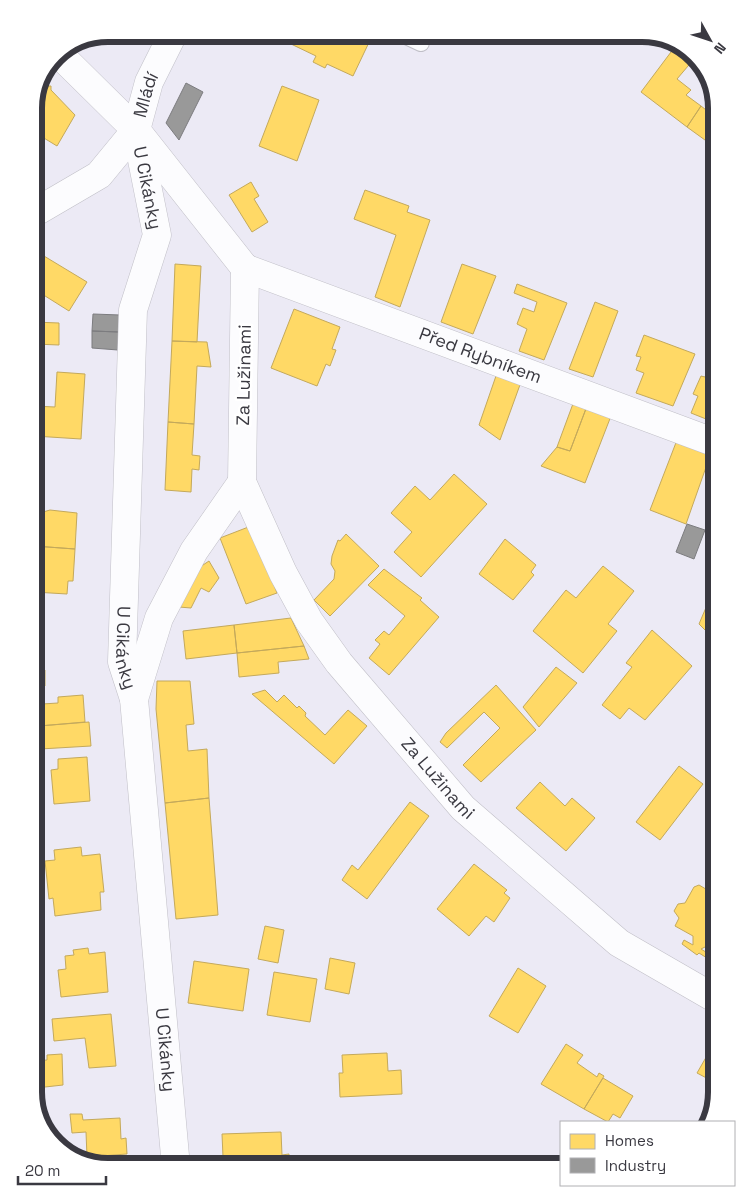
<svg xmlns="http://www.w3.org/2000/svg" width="750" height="1201" font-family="'Space Grotesk',sans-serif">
<rect width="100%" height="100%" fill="#eceaf5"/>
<path fill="#ffd966" stroke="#c4a95b" d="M296,34H373L353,76L327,64L325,68L313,62L316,56L291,44Z
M677,44L683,47L694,59L677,79L691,90L686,95L701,106L687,127L641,92Z
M42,86H51V90L75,115L57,146L34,132V104Z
M282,86L319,100L297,161L259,146Z
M701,106L710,113L714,107L716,109V148L687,127Z
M251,182L259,196L254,199L268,222L252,232L229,195Z
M365,190L409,206L407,212L430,220L400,307L375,297L396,235L354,219Z
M39,253L87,282L69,311L34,289V261Z
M175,264L201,266L197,342L172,341Z
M462,264L496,276L473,334L441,322Z
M517,284L567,303L544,360L519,351L527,329L517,324L523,308L534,312L537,302L514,293Z
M595,302L618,311L593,377L569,369Z
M294,309L340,327L332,349L336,350L330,366L326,364L317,386L271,368Z
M34,322L59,323V345L34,344Z
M644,335L695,354L673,406L636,393L644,373L636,370L641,357L636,356Z
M172,341L207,342L211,367L197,366L194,424L168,422Z
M713,358L716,359V423L691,413L698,396L693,394L701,376L705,377Z
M57,372L85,374L81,439L34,436V406L55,407Z
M497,373L521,382L500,440L479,425Z
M574,401L587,406L570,451L557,447Z
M587,406L611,416L585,483L541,466L557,447L570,451Z
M168,422L194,424L192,455L200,456L199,470L192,469L191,492L165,490Z
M677,440L711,453L686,524L650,510Z
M454,474L487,504L421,577L394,552L412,532L391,513L415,486L430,500Z
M716,482V510L707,506Z
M50,510L77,513L75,549L34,546V527H42L43,512Z
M251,526L277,593L246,604L220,538Z
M346,534L379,566L330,616L314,600L334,579L335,571L331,564L332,556L338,540L340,541Z
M505,539L536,565L531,572L534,575L513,600L479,574Z
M34,546L75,549L73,581H68L67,594L34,592Z
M209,561L219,578L209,592L201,588L191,608L179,607L200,567Z
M603,566L634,591L608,624L617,631L583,673L533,631L566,590L576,598Z
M384,569L422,598L420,600L439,617L389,675L369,658L380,644L375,640L384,631L389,635L405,616L368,585Z
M716,584V629L713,638L699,624Z
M291,618L304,646L237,653L234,625Z
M234,625L237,653L186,659L183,631Z
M652,630L692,666L645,720L629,708L620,719L602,705L632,667L626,663Z
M304,646L309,659L278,662L279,673L239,677L237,653Z
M556,667L577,683L539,727L523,707Z
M34,669L45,670V686L34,685Z
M157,681H190L194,724L186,725L188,751L207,749L209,798L165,803L156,709Z
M496,685L536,730L481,782L463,765L500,728L484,712L447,748L440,742L446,733Z
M265,690L277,702L284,695L297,708L299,706L306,713L305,716L325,735L348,710L367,726L334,764L252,694Z
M83,695L85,722L39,726L38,717L42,716V704L58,703V697Z
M89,722L91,746L40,749L39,726Z
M87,757L90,801L54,804L51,770L58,769V759Z
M679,766L703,784L660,840L636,822Z
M540,782L565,806L572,798L595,818L566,851L516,808Z
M209,798L218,915L176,919L165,803Z
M410,802L429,816L367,899L342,880L352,865L358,870Z
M81,847L82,856L100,854L104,892H100L101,910L55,916L53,898L49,899L45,861L55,860L54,850Z
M474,864L507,890L504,893L510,898L494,922L486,916L469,936L437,909Z
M699,885L716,895V949L709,945L701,949L709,954L707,958L699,953L697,955L682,944L684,940L693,945V936L675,926L679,918L674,911L678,904L685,903L694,887Z
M265,926L284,930L278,963L258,959Z
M88,948L89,954L105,952L108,992L61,997L58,970L66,969L65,956L74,955L73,950Z
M330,958L355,963L349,994L325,989Z
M194,961L249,969L243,1011L188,1003Z
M518,968L546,986L518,1033L489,1016Z
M274,972L317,979L310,1022L267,1015Z
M111,1014L116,1066L89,1068L85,1038L54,1041L52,1019Z
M716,1040V1083L697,1073Z
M566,1044L583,1055L577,1063L597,1077L599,1073L604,1076L584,1109L541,1084Z
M387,1053L388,1071L401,1070L402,1094L340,1097L339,1073H343L342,1055Z
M62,1054L63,1085L36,1088L35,1061L47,1060V1055Z
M603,1078L633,1096L620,1118L613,1114L608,1122L584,1109Z
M70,1114H82L83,1120L120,1118L121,1139L126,1138L127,1154L87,1157L86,1132L72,1133Z
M281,1132L282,1155L289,1154V1167H217V1158L223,1157L222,1134Z"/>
<path fill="#999" stroke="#7c7c7f" d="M186,83L203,92L179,140L166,123Z
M93,314L120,315L119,332L92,331Z
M92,331L119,332L118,350L92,348Z
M687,524L705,530L694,559L676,552Z"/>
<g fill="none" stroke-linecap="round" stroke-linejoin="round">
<g stroke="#c0bfc7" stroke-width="18">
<path id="lane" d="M402,34L421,43"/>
</g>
<g stroke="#c0bfc7" stroke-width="29">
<g id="street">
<path d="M59,54L136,130L245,268"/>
<path id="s1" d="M136,130L157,235L133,310L122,662L134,699L176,1167"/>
<path id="s2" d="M34,213L99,175L136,130L149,82L173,34"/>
<path id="s3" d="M245,268L242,482L283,573L309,621L339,663L463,808L619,943L716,999"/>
<path id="s4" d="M245,268L716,443"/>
<path d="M134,699L159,618L194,551L242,482"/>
</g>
</g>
<use href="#lane" stroke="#fcfcfe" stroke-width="16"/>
<use href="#street" stroke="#fcfcfe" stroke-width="28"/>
</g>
<g text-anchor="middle" stroke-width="5" stroke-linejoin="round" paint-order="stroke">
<g font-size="18" fill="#3a3941" stroke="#fff">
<text dy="6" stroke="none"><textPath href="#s2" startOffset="170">Mládí</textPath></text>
<text dy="6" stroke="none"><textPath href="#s1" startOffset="59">U Cikánky</textPath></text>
<text dy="6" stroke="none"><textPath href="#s4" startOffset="251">Před Rybníkem</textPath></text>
<text transform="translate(244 375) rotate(-89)" y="6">Za Lužinami</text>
<text dy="6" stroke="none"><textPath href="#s1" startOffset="524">U Cikánky</textPath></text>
<text dy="6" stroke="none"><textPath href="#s3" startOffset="572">Za Lužinami</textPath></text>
<text dy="6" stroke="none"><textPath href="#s1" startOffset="929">U Cikánky</textPath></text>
</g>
</g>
<path d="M0 0H750V1201H0ZM108 42H642A66 66 0 0 1 708 108V1092A66 66 0 0 1 642 1158H108A66 66 0 0 1 42 1092V108A66 66 0 0 1 108 42Z" fill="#fff" fill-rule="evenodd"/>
<path fill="none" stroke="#3a3941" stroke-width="6" d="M108 42H642A66 66 0 0 1 708 108V1092A66 66 0 0 1 642 1158H108A66 66 0 0 1 42 1092V108A66 66 0 0 1 108 42Z"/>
<rect x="560" y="1121" width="175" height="65" fill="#ffffff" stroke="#b0b0b3"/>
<rect x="570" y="1134" width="25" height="15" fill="#ffd966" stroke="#b0b0b3"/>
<text x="605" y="1146" font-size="15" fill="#3a3941">Homes</text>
<rect x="570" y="1158" width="25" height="15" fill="#999999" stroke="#b0b0b3"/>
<text x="605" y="1171" font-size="15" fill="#3a3941">Industry</text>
<g transform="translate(710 40) rotate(130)" stroke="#ffffff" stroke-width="4" paint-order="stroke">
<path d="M0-4L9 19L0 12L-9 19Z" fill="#3a3941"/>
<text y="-8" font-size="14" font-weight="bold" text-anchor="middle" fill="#3a3941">N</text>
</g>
<path d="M18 1176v8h88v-8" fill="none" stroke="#3a3941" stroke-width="2.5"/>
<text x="25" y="1176" font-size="15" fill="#3a3941" stroke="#ffffff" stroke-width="4" paint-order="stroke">20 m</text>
</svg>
